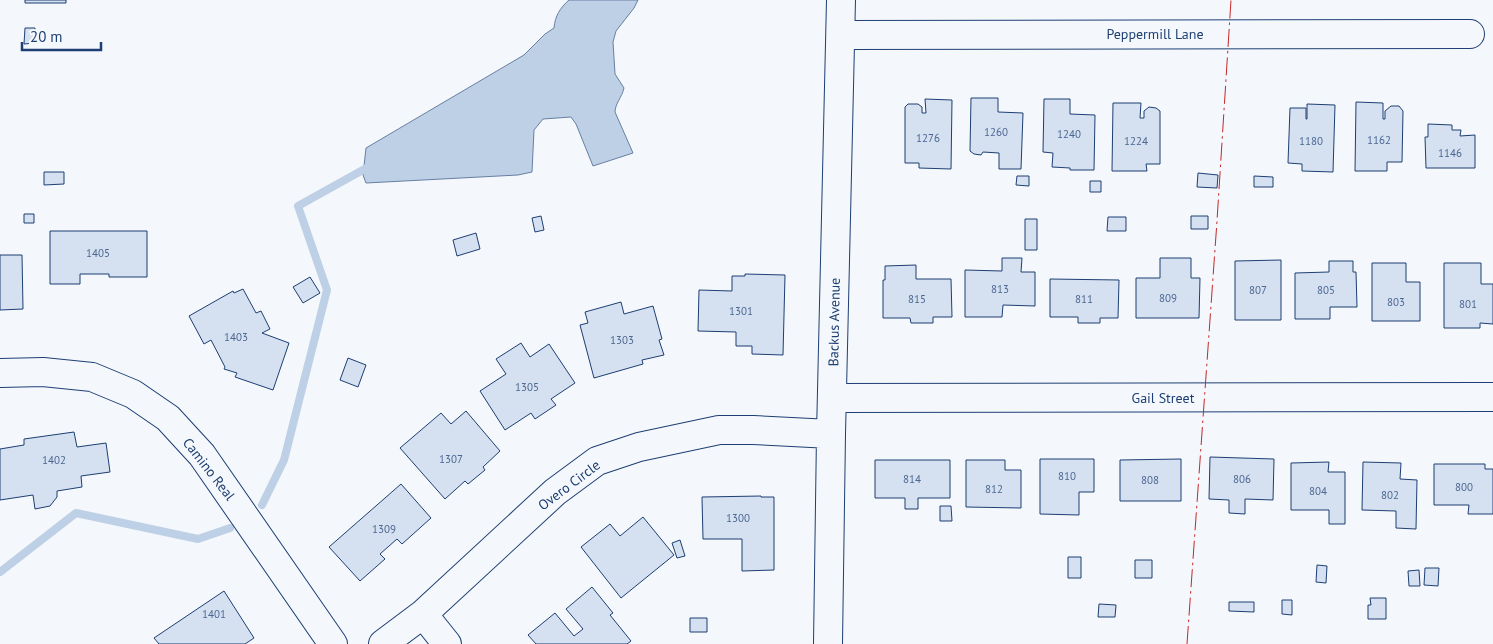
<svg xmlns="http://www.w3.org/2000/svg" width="1493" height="644" font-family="'PT Sans',sans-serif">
<rect width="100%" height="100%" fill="#f4f7fb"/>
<path fill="#bed0e5" stroke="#687fa3" d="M569,0H638L634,8L616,31L613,42L615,74L624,88C622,97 615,104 615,112L633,153L593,166L576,124L571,117L543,119L534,130L532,172L518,175L366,183L363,175L366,148L524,55L545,34L554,28C555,16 560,8 569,0Z"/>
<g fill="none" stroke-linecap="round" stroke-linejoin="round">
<path stroke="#bed0e5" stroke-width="8" d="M262,505L284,460L327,290L298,206L370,166
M0,572L76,513L198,539L230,528"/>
</g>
<path fill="#d5e0f0" stroke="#1d3f73" d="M25,0H66V3H25Z
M25,28H35V43L24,44Z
M971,98H998V112L1023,113L1021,169H999V153L983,152L981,155L974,154L970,151Z
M925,99L952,100L951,169L919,168V163H905V107L908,104H918L922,107V113H926Z
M1044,99H1070V114L1095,115L1094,170H1070V168L1052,167L1053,153L1043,152Z
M1356,102L1383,103V119H1385V111L1391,106H1399L1403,111L1402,162H1387V171H1355Z
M1113,103H1141L1140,118H1144V111L1149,107L1156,108L1160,111V164H1146L1147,171H1112Z
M1307,104L1335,105L1333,172L1302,171V164L1288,163L1290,108H1306V119H1307Z
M1428,124L1452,125V130H1461L1460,136L1475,135V168H1426L1425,137H1428Z
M44,172H64V184L44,185Z
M1198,173L1218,175L1217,188L1197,187Z
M1017,176H1029V186L1016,185Z
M1254,176L1273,177V187H1254Z
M1090,181H1101V192H1090Z
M24,214H34V223H24Z
M541,216L544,230L535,232L532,218Z
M1191,216H1208V229H1191Z
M1108,217H1126V231H1107Z
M1025,219H1037V250H1025Z
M50,231H147V277H109V274H80V284H50Z
M476,233L480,249L457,256L453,240Z
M0,255H22L23,309L0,310Z
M1002,258H1022L1021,272H1035V306L1003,305L1002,317H965V270L1002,271Z
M1160,258H1191V278H1200L1199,318H1136V278H1160Z
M1281,260V320H1235V261Z
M1329,261H1353V272H1356L1357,307H1330V319H1295V273L1329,272Z
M1372,263H1406V282H1420V321H1372Z
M1444,263H1481V284H1493V324L1480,323V328H1444Z
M916,265V279H951L952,317H933V323H911L910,318H883V280H885V266Z
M745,274L785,275L783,355L752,354V346H736V332L698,331L699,290L732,291V276H745Z
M310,277L320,293L303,303L293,287Z
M1050,279L1119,280L1118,318H1100V323H1078V317H1050Z
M243,289L256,313L261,311L270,329L262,333L289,343L273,390L235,377L237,373L224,369L225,367L211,340L204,344L189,316L233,291L234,293Z
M621,302L624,314L653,306L662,339L659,340L664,355L642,360L643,364L594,378L580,325L588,323L585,312Z
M521,343L530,357L549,344L575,383L551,399L556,405L535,419L531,413L505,430L480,391L506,374L496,359Z
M348,358L366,365L358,387L340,380Z
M466,411L500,451L483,467L485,470L468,484L465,481L445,499L400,448L441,413L451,424Z
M74,432L77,447L106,443L110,472L81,476L82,487L57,491V497L50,506L35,509L33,495L0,500V449L24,445V439Z
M1210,457L1274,459L1273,500L1245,499V514L1229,513V500L1209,499Z
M1040,459H1094V492H1079V515L1040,514Z
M1181,459V501H1120V460Z
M875,460H950V498H918V509H905V498H875Z
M966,460H1005V470H1021V508L966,507Z
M1329,462L1328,472H1345V524H1329V510H1291V463Z
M1363,462L1401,463L1400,479L1417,480L1416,529L1396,528V511L1362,510Z
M1434,464H1485V469H1493V514H1468L1469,505H1434Z
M401,484L431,518L402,544L397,539L380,554L385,559L360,581L329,547Z
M761,496V497H774V570L742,571V539H703L702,497Z
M940,506H951L952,521H940Z
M643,517L674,555L621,598L581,547L610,524L620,536Z
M680,540L685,556L677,558L672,543Z
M1068,557H1081V578H1068Z
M1135,560H1152V578H1135Z
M1317,565L1327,566L1326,583L1316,582Z
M1425,568H1439L1438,586L1424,585Z
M1419,570L1420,586H1409L1408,571Z
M592,587L613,613L610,615L631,641L627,644H536L528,635L555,613L574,636L583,629L566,609Z
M224,591L254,638L245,644H159L154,638Z
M1370,598H1386V619H1368V605H1371Z
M1282,600H1292V615L1282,614Z
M1229,602H1254V612L1229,611Z
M1099,604L1116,605L1115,617H1098Z
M690,618H707V632H690Z"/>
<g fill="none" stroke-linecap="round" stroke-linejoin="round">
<g stroke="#1d3f73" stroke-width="30">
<path id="minor" d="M841,35L1470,34
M0,373L43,372L92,377L133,394L168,418L202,455L333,644
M832,398L1493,397
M423,614L447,644
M383,644L423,614L555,492L597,461L639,447L719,430H753L831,434
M828,644L831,434L841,0"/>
</g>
<use href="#minor" stroke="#f4f7fb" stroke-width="28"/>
<path stroke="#c62828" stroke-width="1" stroke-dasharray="18 4 2.5 4" stroke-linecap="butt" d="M1187,644L1217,221L1231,0"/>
</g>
<g text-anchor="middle" stroke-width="4" stroke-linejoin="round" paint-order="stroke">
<g font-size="11" fill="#4b6792">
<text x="996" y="136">1260</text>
<text x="1069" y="138">1240</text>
<text x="928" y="142">1276</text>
<text x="1379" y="144">1162</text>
<text x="1136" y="145">1224</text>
<text x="1311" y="145">1180</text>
<text x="1450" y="157">1146</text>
<text x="98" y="257">1405</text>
<text x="1000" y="293">813</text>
<text x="1258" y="294">807</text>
<text x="1326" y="294">805</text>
<text x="1168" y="302">809</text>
<text x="917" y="303">815</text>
<text x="1084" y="303">811</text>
<text x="1396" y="306">803</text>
<text x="1468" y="308">801</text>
<text x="741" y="315">1301</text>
<text x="236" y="341">1403</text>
<text x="622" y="344">1303</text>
<text x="527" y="391">1305</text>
<text x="451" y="463">1307</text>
<text x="54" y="464">1402</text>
<text x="1067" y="480">810</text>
<text x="912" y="483">814</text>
<text x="1242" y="483">806</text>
<text x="1150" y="484">808</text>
<text x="1464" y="491">800</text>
<text x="994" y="493">812</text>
<text x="1318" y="495">804</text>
<text x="1390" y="499">802</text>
<text x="738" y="522">1300</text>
<text x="384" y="533">1309</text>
<text x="214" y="618">1401</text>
</g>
<g font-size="14" fill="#1d3f73" stroke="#f4f7fb">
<text x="1155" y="39">Peppermill Lane</text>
<text transform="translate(834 322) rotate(-89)" y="5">Backus Avenue</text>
<text x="1163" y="403">Gail Street</text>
<text transform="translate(209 469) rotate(52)" y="5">Camino Real</text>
<text transform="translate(569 485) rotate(-37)" y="5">Overo Circle</text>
</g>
</g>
<path d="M22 42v8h79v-8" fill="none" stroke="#1d3f73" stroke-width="2.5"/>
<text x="30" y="42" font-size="15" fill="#1d3f73" stroke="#f4f7fb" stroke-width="4" paint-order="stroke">20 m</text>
</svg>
